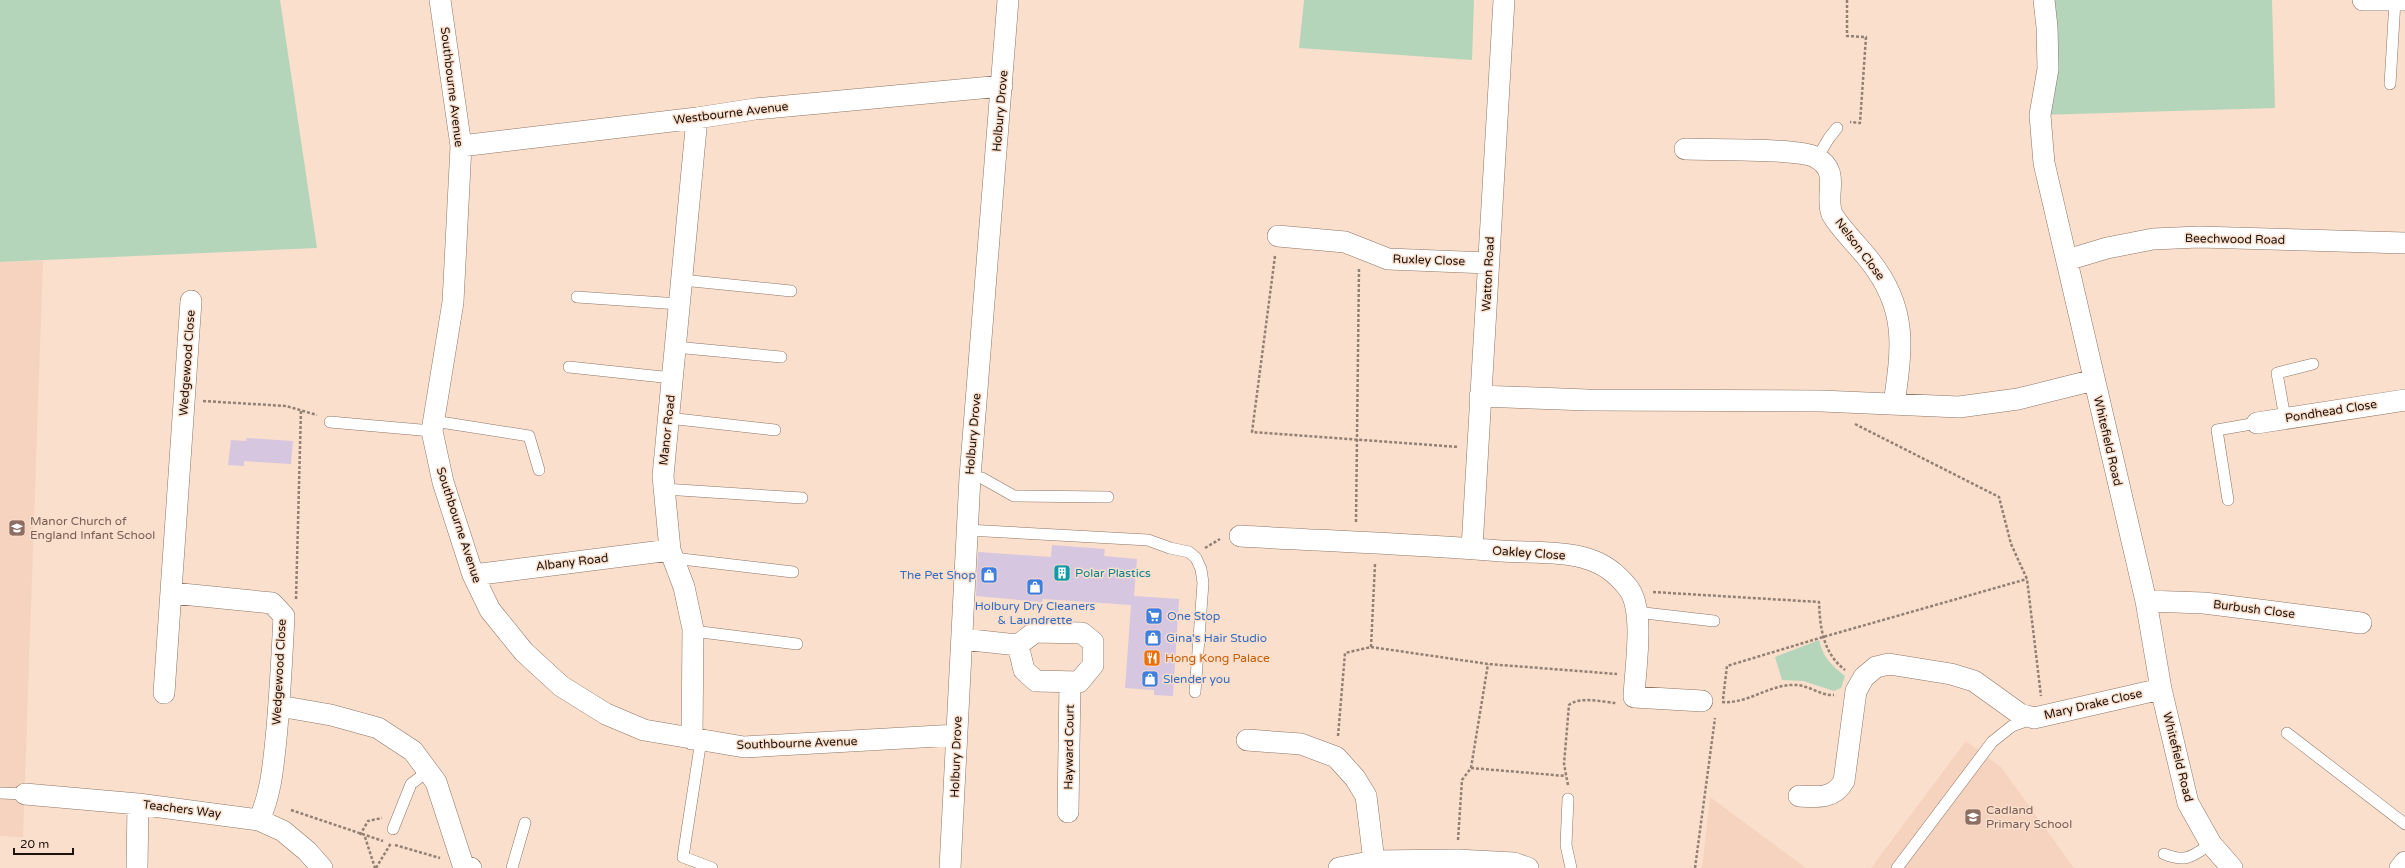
<svg xmlns="http://www.w3.org/2000/svg" width="2405" height="868" font-family="'Varela Round',sans-serif">
<rect width="100%" height="100%" fill="#fadfcd"/>
<path fill="#f6d3be" d="M43,261L23,837L0,836V262Z
M1966,741L2001,767L2074,868H1871Z
M1710,797L1806,868H1702Z"/>
<path fill="#b5d5bb" d="M0,0H280L317,248L0,262Z
M1304,0H1474L1472,60L1299,48Z
M2044,0H2272L2275,108L2040,115Z
M1819,640C1823,657 1831,665 1845,676L1841,688L1834,691L1803,681L1782,680L1775,657Z"/>
<path fill="#d6c6e0" d="M247,438L293,441L291,464L244,461V466L228,465L231,440L246,441Z
M1052,545L1105,549L1104,556L1137,559L1134,596L1179,599L1173,696L1154,695V690L1125,688L1131,605L1043,599L1042,602L976,596L978,552L1051,557Z"/>
<g fill="none" stroke-linecap="round" stroke-linejoin="round">
<g stroke="#8d7565" stroke-width="12">
<path id="lane" d="M2390,84L2395,1
M1817,158L1829,138L1837,128
M682,280L791,291
M577,297L679,304
M675,347L781,357
M569,367L672,378
M668,418L775,430
M2285,418L2277,373L2313,364
M434,421L529,436L539,470
M330,422L432,431
M970,477L982,478L1014,496L1108,497
M664,489L802,498
M2228,500L2217,430L2257,423
M967,530L1148,540L1170,548L1189,552L1196,558L1201,569L1203,583L1195,692
M673,558L793,572
M1636,612L1714,621
M693,631L797,644
M2287,733L2405,824
M701,740L683,857L712,868
M0,793L25,794
M1568,799L1566,845L1571,868
M393,829L411,784L428,771
M2164,854C2187,863 2192,856 2211,844
M512,868L525,823
M1897,868L1992,742L2012,726L2031,719"/>
</g>
<g stroke="#8d7565" stroke-width="22">
<path id="street" d="M440,0L461,146L453,302L432,431L443,482L473,575L490,610L524,652L561,686L606,714L644,730L744,747L957,735
M2044,0L2047,27L2048,69L2040,115L2044,163L2146,601L2161,689L2188,803L2211,844L2232,868
M2363,0H2405
M461,146L697,118L755,109L1002,86
M1685,149C1710,150 1798,148 1815,157C1842,171 1824,194 1832,214C1838,226 1861,249 1870,261C1908,309 1902,348 1894,404
M1278,236L1345,242L1388,259L1488,263
M2067,260L2107,248L2153,239L2199,237L2405,243
M1480,396L1588,400L1821,401L1959,407L2018,399L2094,380
M2257,423L2405,400
M1240,536C1327,541 1414,544 1501,551C1526,553 1565,551 1588,559C1605,564 1619,576 1629,589C1645,612 1635,669 1634,697L1702,701
M1472,548L1504,0
M473,575L670,550
M172,593L272,603L284,616C282,657 280,698 276,739C273,767 271,794 259,820
M2146,601L2204,603L2361,623
M962,639L1018,645L1035,632L1082,633L1093,642V665L1079,682L1036,681L1024,670L1018,645
M164,693L191,301
M279,706L331,715L378,728L413,751L436,782L463,865L471,868
M692,739L693,629L684,587L670,550L663,476L697,118
M1247,740L1301,744L1336,757L1355,778L1366,796L1374,861
M25,794L138,804L259,820L283,831L307,851L322,868
M1799,796C1818,797 1834,799 1844,781L1856,691L1864,677L1876,667L1889,664L1951,674L1974,681L2020,714L2034,718L2161,689
M1068,812L1070,682
M137,868L138,804
M950,868L970,477L1008,0
M1339,868L1374,861L1457,860L1514,863L1528,868
M2400,868L2405,862"/>
</g>
<path stroke="#938073" stroke-width="2.5" stroke-dasharray="3 2" stroke-linecap="butt" d="M1847,0V36L1866,37L1860,123L1850,122
M1275,256L1252,432L1459,447
M203,401L286,406L317,415
M1855,424L1999,497L2011,544L2027,579L2041,696
M1356,522L1359,269
M1205,548L1220,539
M1653,592L1819,602C1820,628 1823,653 1845,670
M296,599L301,409
M1371,647L1375,564
M1723,699L1727,666L1823,637L2027,579
M1722,702C1749,704 1769,684 1795,685C1809,685 1821,696 1834,695
M1338,736L1345,653L1371,647L1488,664L1617,674
M1471,768L1566,776
M1568,785L1564,764L1569,705C1580,696 1602,702 1616,703
M291,810L383,841
M360,835L368,821L382,818
M365,837L375,868
M1458,840L1462,780L1471,768L1488,664
M395,845L440,858
M376,868L391,843
M1695,868L1715,718"/>
<use href="#lane" stroke="#fff" stroke-width="11"/>
<use href="#street" stroke="#fff" stroke-width="21"/>
</g>
<defs>
<g id="school-square" transform="scale(0.9)"><rect x="-9" y="-9" width="18" height="18" rx="4" fill="#8d6e63" stroke="#fadfcd"/><path d="M0-5L7-2L0 1L-7-2ZM-4 1L0 2.5L4 1V4Q0 6-4 4Z" fill="#fff"/></g>
<g id="building-square" transform="scale(0.9)"><rect x="-9" y="-9" width="18" height="18" rx="4" fill="#0f9aa8" stroke="#fadfcd"/><path d="M-4-6H4V6H1V3H-1V6H-4ZM-2.5-4.3h1.7v1.8h-1.7ZM.8-4.3h1.7v1.8H.8ZM-2.5-1h1.7V.8h-1.7ZM.8-1h1.7V.8H.8Z" fill="#fff"/></g>
<g id="shop-square" transform="scale(0.9)"><rect x="-9" y="-9" width="18" height="18" rx="4" fill="#3f7fe0" stroke="#fadfcd"/><path d="M-5-2.5h2.3a2.7 3.5 0 0 1 5.4 0H5L5.5 6h-11ZM-1.5-2.5h3a1.5 2.3 0 0 0-3 0Z" fill="#fff"/></g>
<g id="supermarket-square" transform="scale(0.9)"><rect x="-9" y="-9" width="18" height="18" rx="4" fill="#3f7fe0" stroke="#fadfcd"/><path d="M-6-5.5h2.5l.6 2H6L4.5 2H-2.5L-4.4-4H-6ZM-1.5 3.2a1.3 1.3 0 1 0 .1 0ZM3 3.2a1.3 1.3 0 1 0 .1 0Z" fill="#fff"/></g>
<g id="restaurant-square" transform="scale(0.9)"><rect x="-9" y="-9" width="18" height="18" rx="4" fill="#e8710a" stroke="#fadfcd"/><path d="M-5-6h1v4h1v-4h1v4h1v-4h1v5L-1.5 .5V6h-2V.5L-5-1ZM5-6V6H3V1.5H1.5Q1.5-4 5-6Z" fill="#fff"/></g>
</defs>
<g fill-rule="evenodd">
<use href="#school-square" x="17" y="528"/>
<use href="#building-square" x="1062" y="573"/>
<use href="#shop-square" x="989" y="575"/>
<use href="#shop-square" x="1035" y="587"/>
<use href="#supermarket-square" x="1154" y="616"/>
<use href="#shop-square" x="1153" y="638"/>
<use href="#restaurant-square" x="1152" y="658"/>
<use href="#shop-square" x="1150" y="679"/>
<use href="#school-square" x="1973" y="817"/>
</g>
<g text-anchor="middle" stroke-width="3" stroke-linejoin="round" paint-order="stroke">
<g font-size="12" fill="#1d130d" stroke="#fadfcd">
<text transform="translate(452 87) rotate(83)" y="4">Southbourne Avenue</text>
<text transform="translate(1000 111) rotate(-85)" y="4">Holbury Drove</text>
<text transform="translate(731 113) rotate(-7)" y="4">Westbourne Avenue</text>
<text transform="translate(2235 239) rotate(1)" y="4">Beechwood Road</text>
<text transform="translate(1860 249) rotate(53)" y="4">Nelson Close</text>
<text transform="translate(1429 260) rotate(2)" y="4">Ruxley Close</text>
<text transform="translate(1488 274) rotate(-87)" y="4">Watton Road</text>
<text transform="translate(187 363) rotate(-86)" y="4">Wedgewood Close</text>
<text transform="translate(2331 411) rotate(-9)" y="4">Pondhead Close</text>
<text transform="translate(667 430) rotate(-84)" y="4">Manor Road</text>
<text transform="translate(973 434) rotate(-85)" y="4">Holbury Drove</text>
<text transform="translate(2108 441) rotate(77)" y="4">Whitefield Road</text>
<text transform="translate(459 525) rotate(72)" y="4">Southbourne Avenue</text>
<text transform="translate(1529 553) rotate(4)" y="4">Oakley Close</text>
<text transform="translate(572 562) rotate(-7)" y="4">Albany Road</text>
<text transform="translate(2254 609) rotate(7)" y="4">Burbush Close</text>
<text transform="translate(279 672) rotate(-87)" y="4">Wedgewood Close</text>
<text transform="translate(2093 704) rotate(-13)" y="4">Mary Drake Close</text>
<text transform="translate(797 743) rotate(-2)" y="4">Southbourne Avenue</text>
<text transform="translate(1069 747) rotate(-89)" y="4">Hayward Court</text>
<text transform="translate(956 757) rotate(-88)" y="4">Holbury Drove</text>
<text transform="translate(2178 757) rotate(76)" y="4">Whitefield Road</text>
<text transform="translate(182 809) rotate(7)" y="4">Teachers Way</text>
</g>
<g font-size="12" fill="#785e54" stroke="#fadfcd" text-anchor="start">
<text x="30" y="525">Manor Church of<tspan x="30" dy="14">England Infant School</tspan></text>
<text x="1986" y="814">Cadland<tspan x="1986" dy="14">Primary School</tspan></text>
</g>
<g font-size="12" fill="#0d838f" stroke="#fadfcd" text-anchor="start">
<text x="1075" y="577">Polar Plastics</text>
</g>
<g font-size="12" fill="#366cbe" stroke="#fadfcd" text-anchor="start">
<text x="976" y="579" text-anchor="end">The Pet Shop</text>
<text x="1035" y="610" text-anchor="middle">Holbury Dry Cleaners<tspan x="1035" dy="14">&amp; Laundrette</tspan></text>
<text x="1167" y="620">One Stop</text>
<text x="1166" y="642">Gina's Hair Studio</text>
<text x="1163" y="683">Slender you</text>
</g>
<g font-size="12" fill="#c56008" stroke="#fadfcd" text-anchor="start">
<text x="1165" y="662">Hong Kong Palace</text>
</g>
</g>
<path d="M14 848v6h59v-6" fill="none" stroke="#1d130d" stroke-width="2"/>
<text x="20" y="848" font-size="12" fill="#1d130d" stroke="#fadfcd" stroke-width="3" paint-order="stroke">20 m</text>
</svg>
